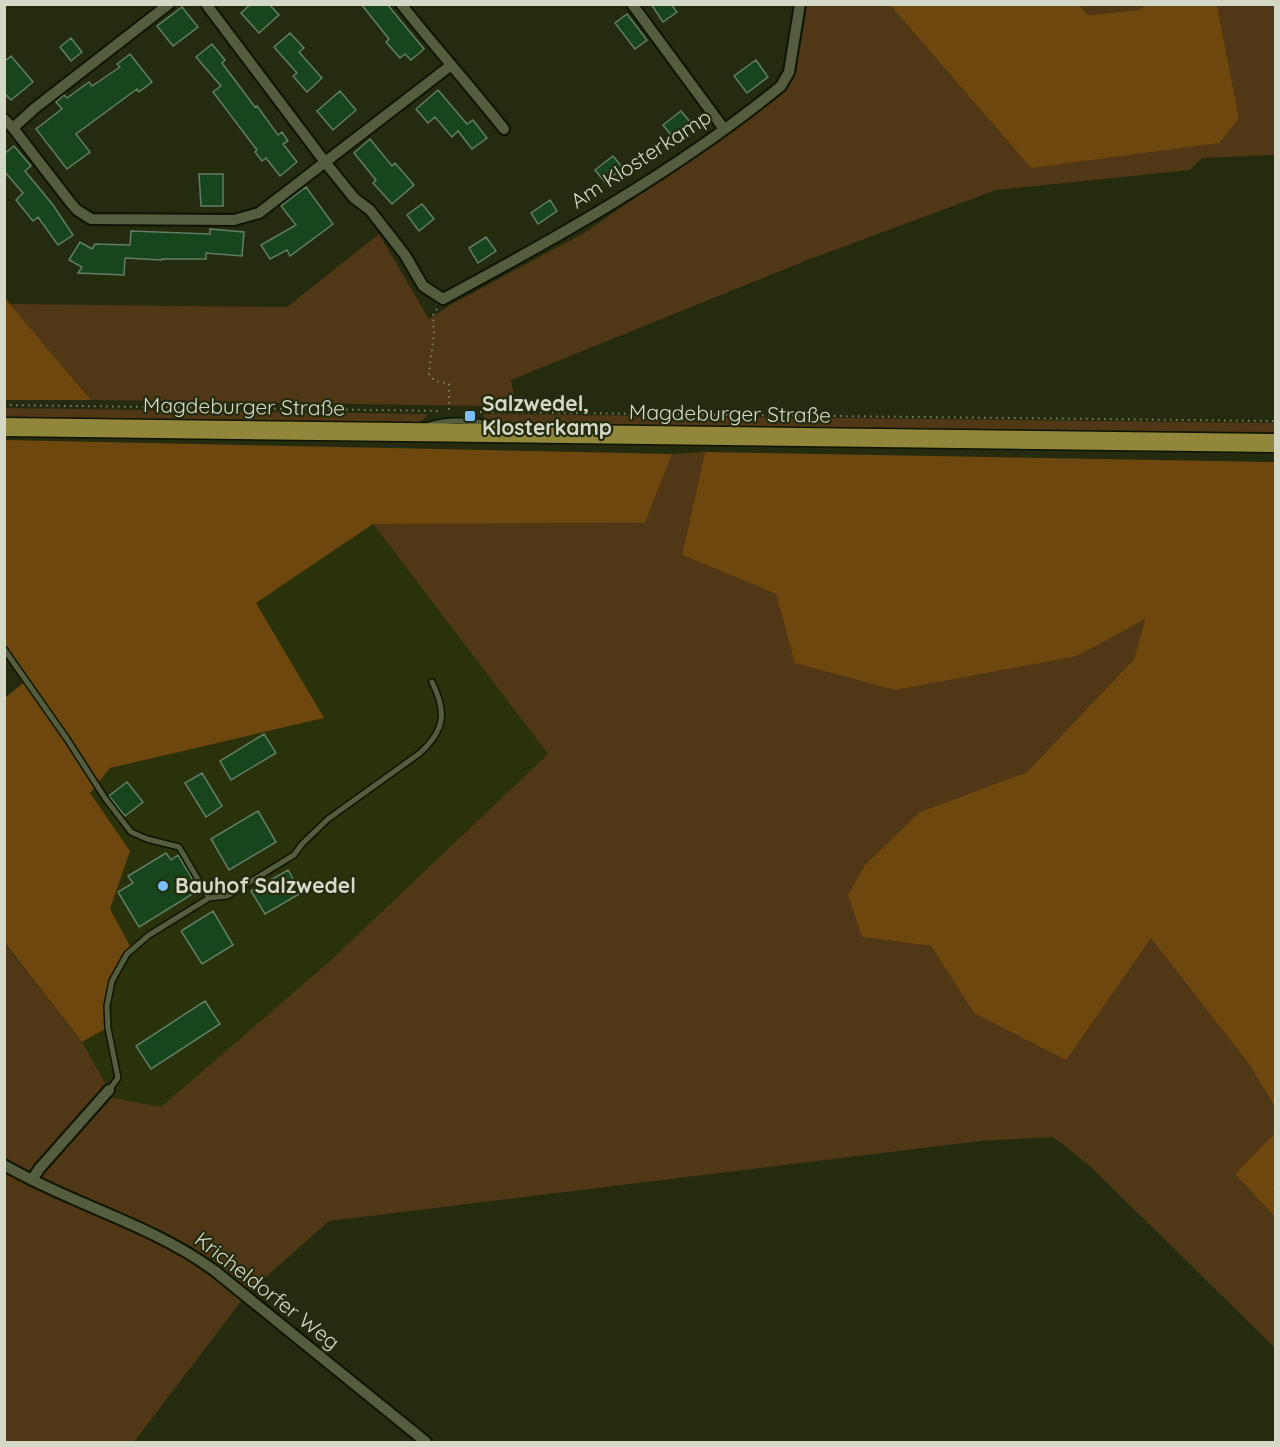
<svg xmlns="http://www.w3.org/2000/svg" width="1280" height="1447" font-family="Quicksand,sans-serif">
<rect width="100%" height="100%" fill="#242b0e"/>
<path fill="#29320b" d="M373,524L548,754L330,961L161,1108L114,1098L82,1042L105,1028V1004L108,981L120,959L130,946L110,909L130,851L90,793L109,768L324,718L256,603Z"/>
<path fill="#503716" d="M807,5H890L1031,168L1239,118L1217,5H1275V155L1202,158L1190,170L996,190L805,261L511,380L514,395L486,406L91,400L10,304L287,307L379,234L429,319L450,305L584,233L725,136L784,90L796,73Z
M1079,5H1146L1139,10L1088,15Z
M5,408L426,414V417L419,423L5,418Z
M484,414L1275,423L1276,432L523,425L484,418Z
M705,452L682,555L776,594L1077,656L1145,618L1134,659L1027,772L920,812L862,937L931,946L974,1013L1151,937L1249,1064L1275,1107V1133L1235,1174L1275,1217V1348L1091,1167L1053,1137L980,1141L329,1221L249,1292L191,1247L162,1231L156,1241L187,1257L242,1300L134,1442H5L4,943L82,1042L114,1098L161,1107L330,961L548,754L373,524L645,523L672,454Z"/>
<path fill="#6e470e" d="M890,5H1079L1088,15L1139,10L1146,5H1217L1239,118L1219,143L1031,168Z
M4,297L91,400H5Z
M5,440L672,454L645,523L373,524L256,603L324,718L110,768L90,793L130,851L110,909L130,946C107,975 104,992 105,1029L82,1042L5,943V698L29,678L5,646Z
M705,452L1275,462V1107L1249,1064L1151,938L1066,1060L974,1013L931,946L862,937L848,895L865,865L920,812L1027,772L1134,659L1145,619L1077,656L895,690L795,663L776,594L682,555Z
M1275,1133L1276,1188L1273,1191L1275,1194V1217L1235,1174Z"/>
<path fill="#17461d" stroke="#637e64" stroke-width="1.5" d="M251,4H269L279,15L259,33L241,13Z
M361,4H387L424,49L411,60L405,54L400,58L386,42L389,39Z
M651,4H671L677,12L663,22Z
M182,7L198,27L173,46L157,26Z
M627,14L647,40L635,49L615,23Z
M290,33L304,48L299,52L322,78L307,92L293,76L297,73L274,47Z
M71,38L82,52L71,61L60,47Z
M212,44L225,60L222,63L255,107L257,106L278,135L282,132L288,141L283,144L297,162L280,176L266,158L262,161L255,152L257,150L213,92L221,86L196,57Z
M130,54L152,82L139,92L137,89L76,134L90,152L67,169L36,129L62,109L56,102L64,95L67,98L89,82L92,86L120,67L117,64Z
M11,56L33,82L11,100L4,93V62Z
M756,60L768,77L747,93L734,76Z
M438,90L467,124L473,120L487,138L472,149L458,131L452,137L435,117L428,123L416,109Z
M340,91L356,110L333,130L317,111Z
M681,111L690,122L672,136L663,125Z
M370,139L392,166L395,163L414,185L392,204L373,183L376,180L354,153Z
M14,146L31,166L25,171L53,205L73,235L58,245L38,217L33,221L16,200L23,193L4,171V154Z
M613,156L623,168L605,182L595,170Z
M199,174H223V206H201Z
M306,187L333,224L290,256L287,250L270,259L261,245L296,225L281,206Z
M550,200L557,211L538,224L531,213Z
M422,204L434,219L419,231L407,215Z
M210,229L244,232L242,256L206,253V259H162V260L125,258L124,275L78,273L82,267L69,260L80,242L92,249L95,244L130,245L131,231L210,234Z
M486,237L496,251L478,263L469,248Z
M264,734L276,753L231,780L220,761Z
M202,773L222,806L206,817L185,783Z
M127,782L143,802L125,816L109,796Z
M258,811L276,842L229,870L211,839Z
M166,853L171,860L178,855L199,890L139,927L118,892L133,883L128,876Z
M288,870L301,893L265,914L251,891Z
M213,911L233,945L202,964L181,931Z
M205,1001L220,1024L151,1069L136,1046Z"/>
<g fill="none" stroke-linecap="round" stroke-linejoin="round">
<g stroke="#0e1400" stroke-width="8">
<path id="lane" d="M429,425C449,418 479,421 500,426
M4,649L67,739L105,798L131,832L147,839L179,847L209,898
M109,1090L118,1078L108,1028L107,1006L112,981L127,954L149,935L209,898L227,896L294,855L302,844L328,819L420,753C445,730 447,712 432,682"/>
</g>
<g stroke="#0e1400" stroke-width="14">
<path id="street" d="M169,4L35,108L13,128L70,202L77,210L91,219L234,220L259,213L450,66
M206,4L325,162L354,198L370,210L405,255L423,286L443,299C560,236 678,170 781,86L789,72L800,4
M401,4C435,47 470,86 504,129
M632,4L724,129
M4,119L13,128
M4,1165C73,1205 151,1224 215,1271L426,1442
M32,1180L39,1169L109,1090"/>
</g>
<g stroke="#0e1400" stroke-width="21">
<path id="primary" d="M4,427L1276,443"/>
</g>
<path stroke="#7e846c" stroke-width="2" stroke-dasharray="1.5 4.5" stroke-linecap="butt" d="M437,309L433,315L434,332L429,374L435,381L449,384V411
M4,405L442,411
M480,412L1276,421"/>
<use href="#lane" stroke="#545d3e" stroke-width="5"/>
<use href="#street" stroke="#545d3e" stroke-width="10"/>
<use href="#primary" stroke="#91863a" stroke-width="18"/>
</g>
<g fill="#7bbef9" stroke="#242b0e" stroke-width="2">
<rect x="464" y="410" width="12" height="12" rx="3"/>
<circle cx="163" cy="886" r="6"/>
</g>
<g text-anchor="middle" stroke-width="4.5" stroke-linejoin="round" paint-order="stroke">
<g font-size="21" fill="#d4d9c7" stroke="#242b0e">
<text transform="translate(641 159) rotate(-33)" y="7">Am Klosterkamp</text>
<text transform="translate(244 407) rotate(1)" y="7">Magdeburger Straße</text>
<text transform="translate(730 414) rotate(1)" y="7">Magdeburger Straße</text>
<text transform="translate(267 1291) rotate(38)" y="7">Kricheldorfer Weg</text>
</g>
<g font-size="21" font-weight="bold" fill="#d4d9c7" stroke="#242b0e" text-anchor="start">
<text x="482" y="411">Salzwedel,<tspan x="482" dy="24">Klosterkamp</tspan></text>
<text x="175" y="893">Bauhof Salzwedel</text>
</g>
</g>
<rect width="1280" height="1447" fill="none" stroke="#d4d9c7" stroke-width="12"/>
</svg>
